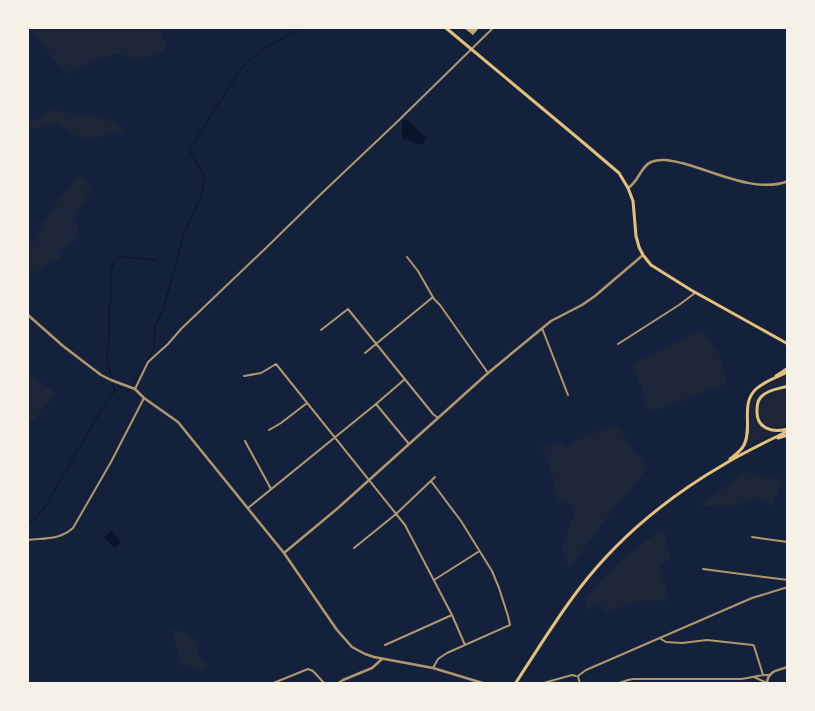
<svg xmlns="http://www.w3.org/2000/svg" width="815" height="711" font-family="'Zilla Slab',serif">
<rect width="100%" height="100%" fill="#14213d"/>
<path fill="#1d2539" d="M29,28H157L160,30L166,45L162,53L149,57L137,58L114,54L65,73Z
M49,110L97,116L114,122L125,131C115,133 90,140 81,137C73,135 63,128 57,123L43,127L28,129V120L40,119Z
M80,176L85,177L92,191L86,189V194L89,199L77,210L75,219L78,226L79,236L69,246L58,251L62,258L52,261L34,273H28V250L58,199L65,192L77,177Z
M702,329L719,354L727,384L653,411L647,405L633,364Z
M28,372L55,393L33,421H28Z
M787,374V383C780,385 771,387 764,391C752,398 751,416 761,426C765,430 770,431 775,433L743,449L748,438L749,406L753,396L762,387Z
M787,390V425C761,438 748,403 768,393C773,391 781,391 787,390Z
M618,425L629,445L643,462L646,470L630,491L616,505L569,569L562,548L576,507L558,500L548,459L541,448L560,442L567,447C583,436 600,430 618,425Z
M745,472L782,480L773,506L757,497L732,507L699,506Z
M663,529L671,560L659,565L669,601C643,598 631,603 607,612L599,604L588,610L584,599L607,574L628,554Z
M172,628L185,633L196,640L199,657L208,667L199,671L181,666Z"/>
<path fill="#0b132b" d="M407,119L426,138L422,145L404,139L402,138V121Z
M112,531L120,541V544L114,548L104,537Z"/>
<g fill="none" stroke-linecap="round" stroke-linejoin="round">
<path stroke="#0b132b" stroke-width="1" d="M111,377L107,361L109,339V308L111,299V270L115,258L123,257L156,260
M113,384L115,391
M28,522L34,520L44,508L105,404L115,391L121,387L128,391L130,390L154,349L155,327L164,307L184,234L202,193L204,176L189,150L241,69L260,51L301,28"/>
</g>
<path fill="#c6a872" d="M464,28H479L473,35Z"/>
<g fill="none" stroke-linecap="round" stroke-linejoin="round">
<path stroke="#b1986c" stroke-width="2" d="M407,257L418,271L434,299L440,305L488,373
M542,328L568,395
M321,330L348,309L433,414L438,418
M618,344L679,305L695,293
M365,353L433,297
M244,376L261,373L276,364L405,525L452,615L465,645
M135,389L148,362L168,344L181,329L268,246L322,193L398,121L493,28
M376,404L409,444
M269,430L281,423L307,403
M245,441L271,489
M431,481L461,521L492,571L499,588L508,616L510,625L447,653L438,659L433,668
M248,508L376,404L405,379
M752,537L788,542
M28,540C44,538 60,540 73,528L111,462L144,398
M354,548L396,514L435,477
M703,569L788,580
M434,580L478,552
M661,639L666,642L682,643L707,640L753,645L754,646L763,675
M385,645L452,615
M578,676L586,670L752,598L788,587
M578,676L580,684
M754,677L767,683
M271,684L308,669L313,671L325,684
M540,684L572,675L576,676
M616,684L628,680L633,679H741C751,678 760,674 769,675"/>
<path stroke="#b1986c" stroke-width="2.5" d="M628,188C640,180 640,167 651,162C661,158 672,161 682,163C713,171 757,194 788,181
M28,315L63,346L101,375L111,380L135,389L144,398L178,422L284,553L337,630L352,647L365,654L374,657L433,668L486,684
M284,553L338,508L488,373L551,321L582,305L595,296L643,255
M337,684L343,680L372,668L382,659
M767,684C767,671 778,670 788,667"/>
<path stroke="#e5c07b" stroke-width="3" d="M446,28L579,139L619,173L628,188L633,201L636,236L639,247L643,255L651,265L691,290L788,344"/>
<path stroke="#e5c07b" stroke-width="3" d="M776,376L788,368
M788,386C779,389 769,389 762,396C758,399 757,405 757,410C756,429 773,433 788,429
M778,438L788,435
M730,459C735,455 741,451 744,445C753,427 740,404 756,389C765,381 777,377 788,372
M515,684C536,652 556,619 579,589C618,538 668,497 723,465C744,452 766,442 788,431"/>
</g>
<rect width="815" height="711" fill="none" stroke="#f6f1e7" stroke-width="58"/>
</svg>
